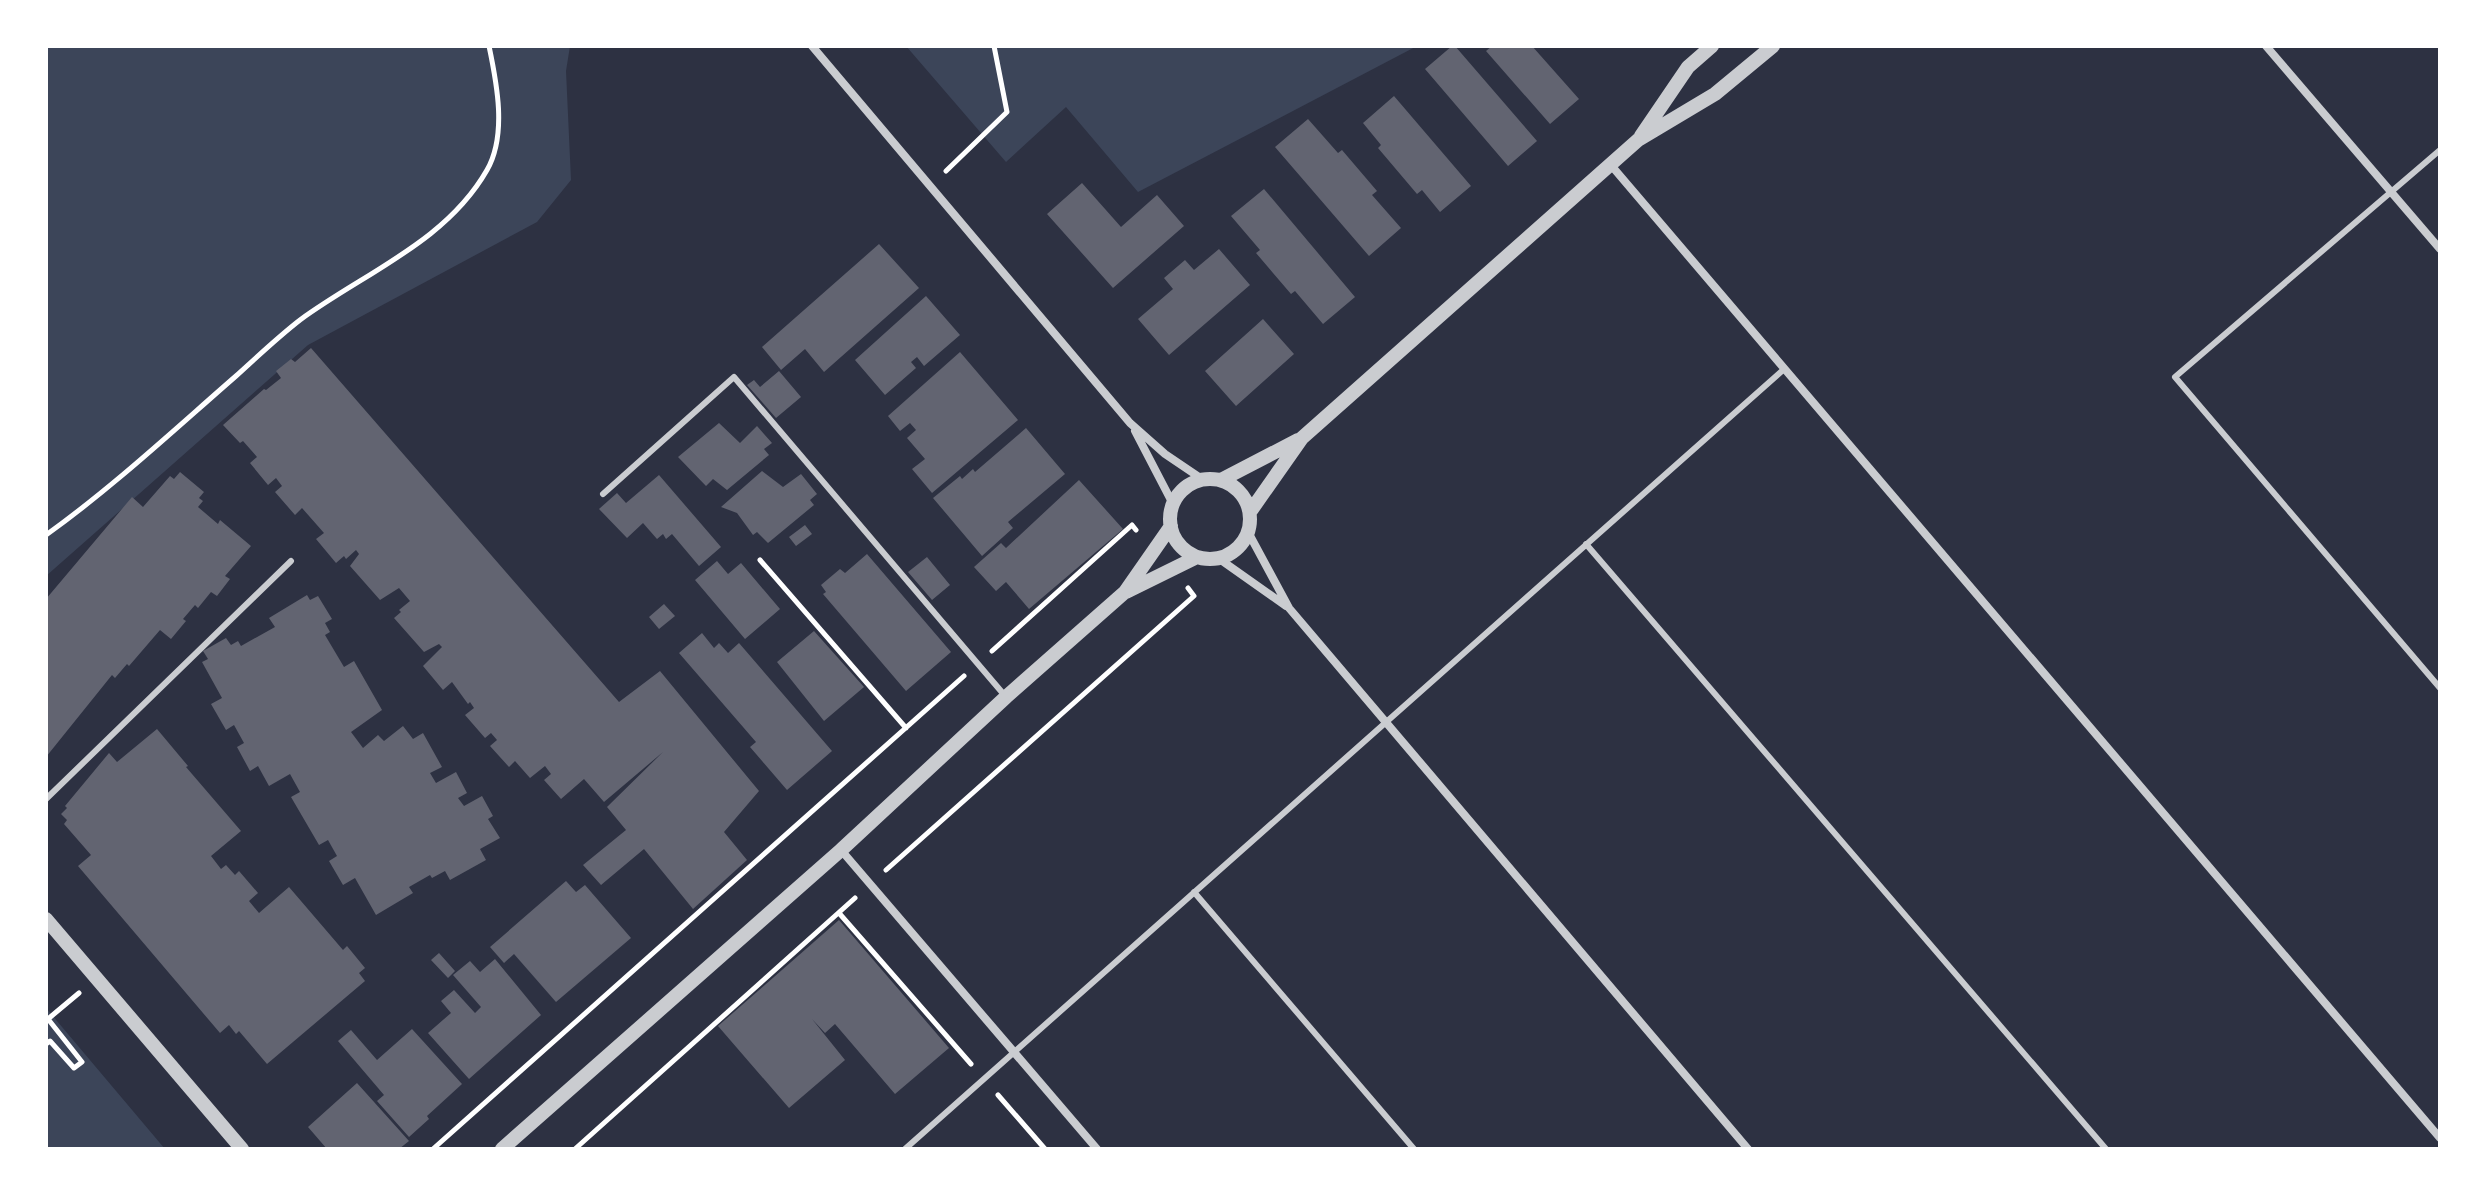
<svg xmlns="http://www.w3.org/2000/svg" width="2486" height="1195" font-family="Mulish,sans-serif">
<rect width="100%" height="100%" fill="#2d3142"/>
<path fill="#3c4559" d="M46,46H570L566,71L571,180L537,222L308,345L46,576Z
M906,46H1417L1138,192L1066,107L1006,162Z
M46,1008L165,1149H46Z"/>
<path fill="#626471" d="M1452,46H1455L1537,141L1508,166L1425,69Z
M1492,46H1532L1579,99L1550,124L1486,51Z
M1394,96L1471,186L1440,212L1422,190L1417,194L1378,148L1381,145L1363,123Z
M1308,119L1338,153L1342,150L1377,191L1372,195L1401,228L1369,256L1275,147Z
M1082,183L1121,227L1157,195L1184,226L1113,288L1047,214Z
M1264,189L1355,297L1323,324L1295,291L1291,294L1256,253L1260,250L1231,216Z
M879,244L919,288L824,372L805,349L781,370L762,347Z
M1219,249L1250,285L1169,355L1138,319L1173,289L1164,278L1185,260L1194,270Z
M926,296L960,335L924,366L917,357L911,362L916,368L885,395L855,360Z
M1263,319L1294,354L1236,406L1205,371Z
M311,348L619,702L660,671L759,791L724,832L747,860L693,909L644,849L601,885L583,865L626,830L607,807L663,752L604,802L584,779L561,799L544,780L551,774L545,766L530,778L515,761L509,767L490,746L497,740L491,733L485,738L465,715L474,708L470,702L468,704L452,682L443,690L423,666L442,647L439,644L424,652L394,618L401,612L399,610L410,601L399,588L380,600L350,566L359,554L356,550L346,559L344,556L336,563L316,539L324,533L302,508L295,515L275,492L282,486L276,478L268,485L250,463L257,457L243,441L240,443L223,425L264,389L266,390L281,378L276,371L291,359L295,362Z
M960,352L1018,420L932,493L912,469L925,459L907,438L916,430L910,423L900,431L888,416Z
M779,371L801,397L776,418L747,385L754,380L760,387Z
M719,423L740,443L757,426L772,443L764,449L769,455L727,490L713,479L706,486L678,457Z
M1026,428L1065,474L1008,522L1013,528L982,556L933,498L960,476L962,479L973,469L975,472Z
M762,471L783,487L801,474L817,494L810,500L814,505L768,543L757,532L753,535L737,513L721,507Z
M180,472L204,492L199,498L203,501L198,507L218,524L220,520L251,546L225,576L230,579L217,596L211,592L198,608L195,605L183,619L186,621L171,639L160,630L129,666L127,664L115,678L112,675L46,757V599L132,497L143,507L170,476L174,479Z
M659,475L721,547L699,566L672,534L666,539L663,534L657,539L643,523L627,538L599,509L617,493L626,503Z
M1079,480L1123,529L1029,609L1006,582L996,591L974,567L1001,543L1006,548Z
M805,525L812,534L796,546L789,537Z
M867,554L951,652L906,691L823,594L826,592L821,585L840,569L845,573Z
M927,557L950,585L932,600L908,572Z
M717,561L728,574L741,563L780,609L745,639L695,580Z
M307,595L310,600L318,596L332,619L325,623L330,632L325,635L344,667L354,661L382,710L351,732L363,748L378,735L384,741L403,726L413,739L423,733L442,767L430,773L436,783L456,772L467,793L458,798L464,806L482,796L493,816L488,819L500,838L480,849L486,860L450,880L445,871L432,878L430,875L409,887L413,893L376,915L355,878L343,885L329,861L337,856L328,840L319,845L291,797L300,792L290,774L269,786L258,766L250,771L237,747L244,743L234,725L226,730L211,704L222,698L202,662L208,659L203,651L226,638L231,645L238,641L241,646L275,627L269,618Z
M664,604L675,616L659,629L649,617Z
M814,631L864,687L824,721L777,662Z
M702,633L714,648L719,643L728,653L739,643L832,751L787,790L750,747L756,742L679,653Z
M157,729L188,766L186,767L241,831L211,856L221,869L226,865L235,875L239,871L258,893L249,901L259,913L289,887L343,950L347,946L365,968L359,973L365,981L267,1064L239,1031L236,1034L229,1025L220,1033L78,866L91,855L64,824L67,820L61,814L67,808L65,806L109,753L117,762Z
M566,881L576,892L585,885L631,938L556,1002L514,954L504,963L490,947Z
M839,920L949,1048L895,1094L835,1024L825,1033L812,1019L845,1060L789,1108L718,1026Z
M439,953L455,971L448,978L431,960Z
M495,959L541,1015L469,1079L428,1033L451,1013L441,1001L454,990L475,1013L481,1007L453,975L470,961L480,972Z
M412,1029L462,1084L427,1116L429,1119L409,1137L377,1101L384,1095L338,1041L351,1030L377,1060Z
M357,1083L409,1141L399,1149H327L308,1127Z"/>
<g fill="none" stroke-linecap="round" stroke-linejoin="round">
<path stroke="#fff" stroke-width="5" d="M946,171L1007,112L994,46
M46,535C113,487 174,430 236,376C257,357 278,337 300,320C364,273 446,242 487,170C507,135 497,84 489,46
M760,560L906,728
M992,651L1132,525L1136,530
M886,870L1194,596L1188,588
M839,913L971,1064
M46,1044L50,1041L74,1068L82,1062L48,1019L79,993
M998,1095L1045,1149
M433,1149L964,676
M575,1149L855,898"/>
<path stroke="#caccd0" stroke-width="6" d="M2440,150L2175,377L2440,688
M603,494L734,377L1006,697
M1586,544L2106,1149
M46,799L291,561
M1194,892L1414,1149
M905,1149L1783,370"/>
<path stroke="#caccd0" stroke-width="8" d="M812,46L1130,423L1165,454L1202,479
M2266,46L2440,249
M1610,164L2440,1138
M1135,431L1173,504
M1248,532L1289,608L1748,1149
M1218,558L1286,606
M841,850L1097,1149"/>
<path stroke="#caccd0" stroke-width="14" d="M1641,136L1688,67L1712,46
M1170 519a40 40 0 1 1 80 0a40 40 0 1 1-80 0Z
M1221,480L1298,440
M1250,512L1302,438L1638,140L1715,94L1773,46
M1126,592L1197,557
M46,919L242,1149
M502,1149L841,850L1006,697L1125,592L1171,526"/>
</g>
<rect width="2486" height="1195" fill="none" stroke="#ffffff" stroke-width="96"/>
</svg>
